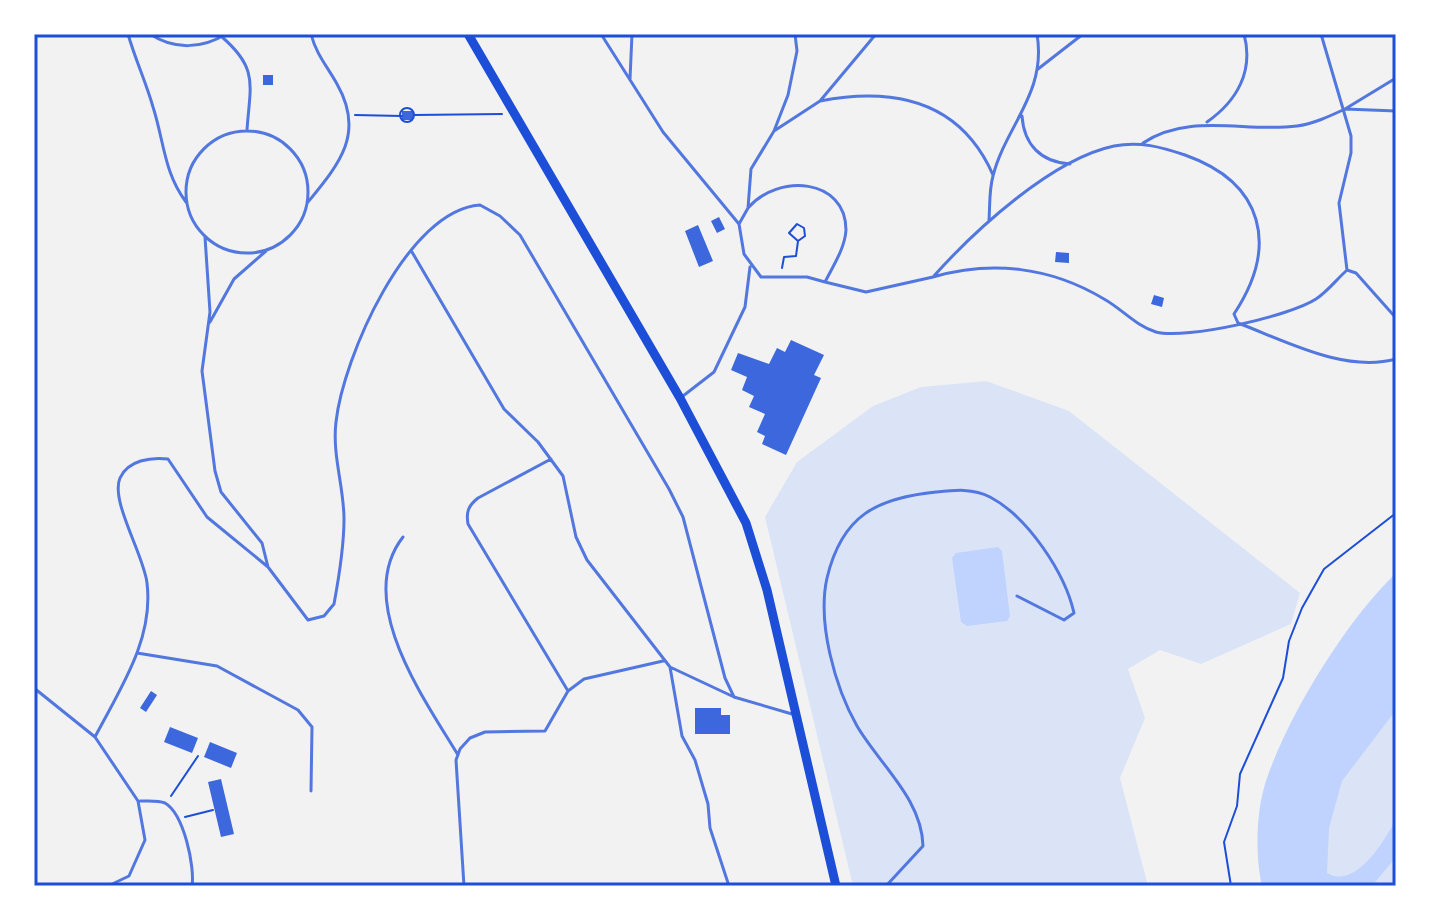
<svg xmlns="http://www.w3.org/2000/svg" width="1430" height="920" font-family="Overpass,sans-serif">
<rect width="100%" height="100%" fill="#f2f2f2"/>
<path fill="#dbe4f7" d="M986,381L1069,411L1300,593L1291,624L1201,664L1160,650L1128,669L1145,718L1120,778L1148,886H853L765,517L797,462L873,406L921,387Z
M1396,594V886H1288Z"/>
<path fill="#bfd3fe" d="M998,547L1002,551L1010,616L1007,621L967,626L961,622L952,558L956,553Z
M1396,573V710L1342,781L1329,828L1327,873C1356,890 1385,840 1396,819V857L1372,886H1262C1255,855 1256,811 1266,781C1288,715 1346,621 1396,573Z"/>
<path fill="#3d67dc" d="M263,75H273V85H263Z
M402,111H413V120H402Z
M719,217L725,229L717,233L711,221Z
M698,225L713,261L699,267L685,231Z
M1056,252L1069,253V263L1055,262Z
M1154,295L1164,298L1162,307L1151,304Z
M791,340L824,355L814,375L821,378L786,455L762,444L765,436L757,432L765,414L749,407L754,396L742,390L747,377L731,370L738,353L769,364L777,348L785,352Z
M151,691L157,695L146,712L140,708Z
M695,708H721V715H730V734H695Z
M170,727L198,738L192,753L164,742Z
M210,742L237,753L231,768L204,757Z
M221,779L234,834L221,837L208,782Z"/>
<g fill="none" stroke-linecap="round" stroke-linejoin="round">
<path stroke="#1d4ed8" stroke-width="2" d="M400 115a7 7 0 1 1 14 0a7 7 0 1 1-14 0Z
M355,115L402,116
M414,115L502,114
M782,268L784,257L796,256L798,241L805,236L804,228L797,224L789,233L798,241
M171,796L198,756
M185,817L213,810
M1231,886L1224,842L1237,806L1240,774L1283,678L1289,641L1302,608L1324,569L1396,513"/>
<path stroke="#5277de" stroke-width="3" d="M128,34C135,59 146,82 153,107C164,141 164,173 186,202
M150,34C174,50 202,49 226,34
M601,34L663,132L739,224
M1321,34L1351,136V153L1339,203L1347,270
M222,37C259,69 250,85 247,130
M1038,69L1083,34
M1396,78L1345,109L1396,111
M630,79L632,34
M820,101C894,87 960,100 993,175
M1022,116C1024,145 1041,162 1070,164
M1207,122C1237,101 1254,71 1244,34
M186 192a61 61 0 1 1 122 0a61 61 0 1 1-122 0Z
M774,131L820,101L876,34
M1143,143C1190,112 1246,133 1297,126C1313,124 1330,116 1345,109
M308,202C340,163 365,133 337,84C327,66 316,54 311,34
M748,208C778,173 846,178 846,230C845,248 833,266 825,282L807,277H761L744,254L739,224L748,208L751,169L774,131L788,95L797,51L795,34
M989,220C990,206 989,190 993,176C1006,125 1047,93 1037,34
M205,237L210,312L202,371L215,471L221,492L262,543L268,567L308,620L324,616L334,604C339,577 344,547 344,519C344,487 332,455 336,422C343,358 407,210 480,205L500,216L520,235L669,489L683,517L725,678L734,697
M412,252L504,409L538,442L563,476L576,537L587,560L670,667
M825,282L866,292L933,277
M210,322L234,279L266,251
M1238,323L1234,314C1279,246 1264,183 1185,155C1161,147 1140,141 1114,146C1052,159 975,230 933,277C992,260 1051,267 1104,299C1122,309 1136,326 1156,332C1186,340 1290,316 1316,299C1327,292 1337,279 1347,270L1356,273L1396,318
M1238,323C1286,341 1344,373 1396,359
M683,396L714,372L745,307L750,267
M551,459L478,498C468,506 466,512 468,524L568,691
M403,537C353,601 425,700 458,755
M137,653L217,666L298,710L312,727L311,791
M34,688L95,737L138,801L145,840L129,876L108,886
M95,737C120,689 154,639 147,583C144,555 110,501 120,478C128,460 151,457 168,459L207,517L268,567
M140,801C148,801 158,800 165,803C184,814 195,867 192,886
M464,886L456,760L460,749L470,738L485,732L545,731L568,691L584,679L663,661
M729,886L710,828L708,804L695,760L682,736L670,667L734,697L792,714
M886,886L923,846C922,799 880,765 857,726C835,687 817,623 827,578C842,515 877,498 936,492C955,490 973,488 990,497C1028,517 1065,573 1074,613L1064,620L1017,596"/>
<path stroke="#1d4ed8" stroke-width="9" d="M468,34L680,398L746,523L767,590L836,886"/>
</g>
<rect width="1430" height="920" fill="none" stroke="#ffffff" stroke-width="72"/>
<rect x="36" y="36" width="1358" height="848" fill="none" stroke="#1d4ed8" stroke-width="3"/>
</svg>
